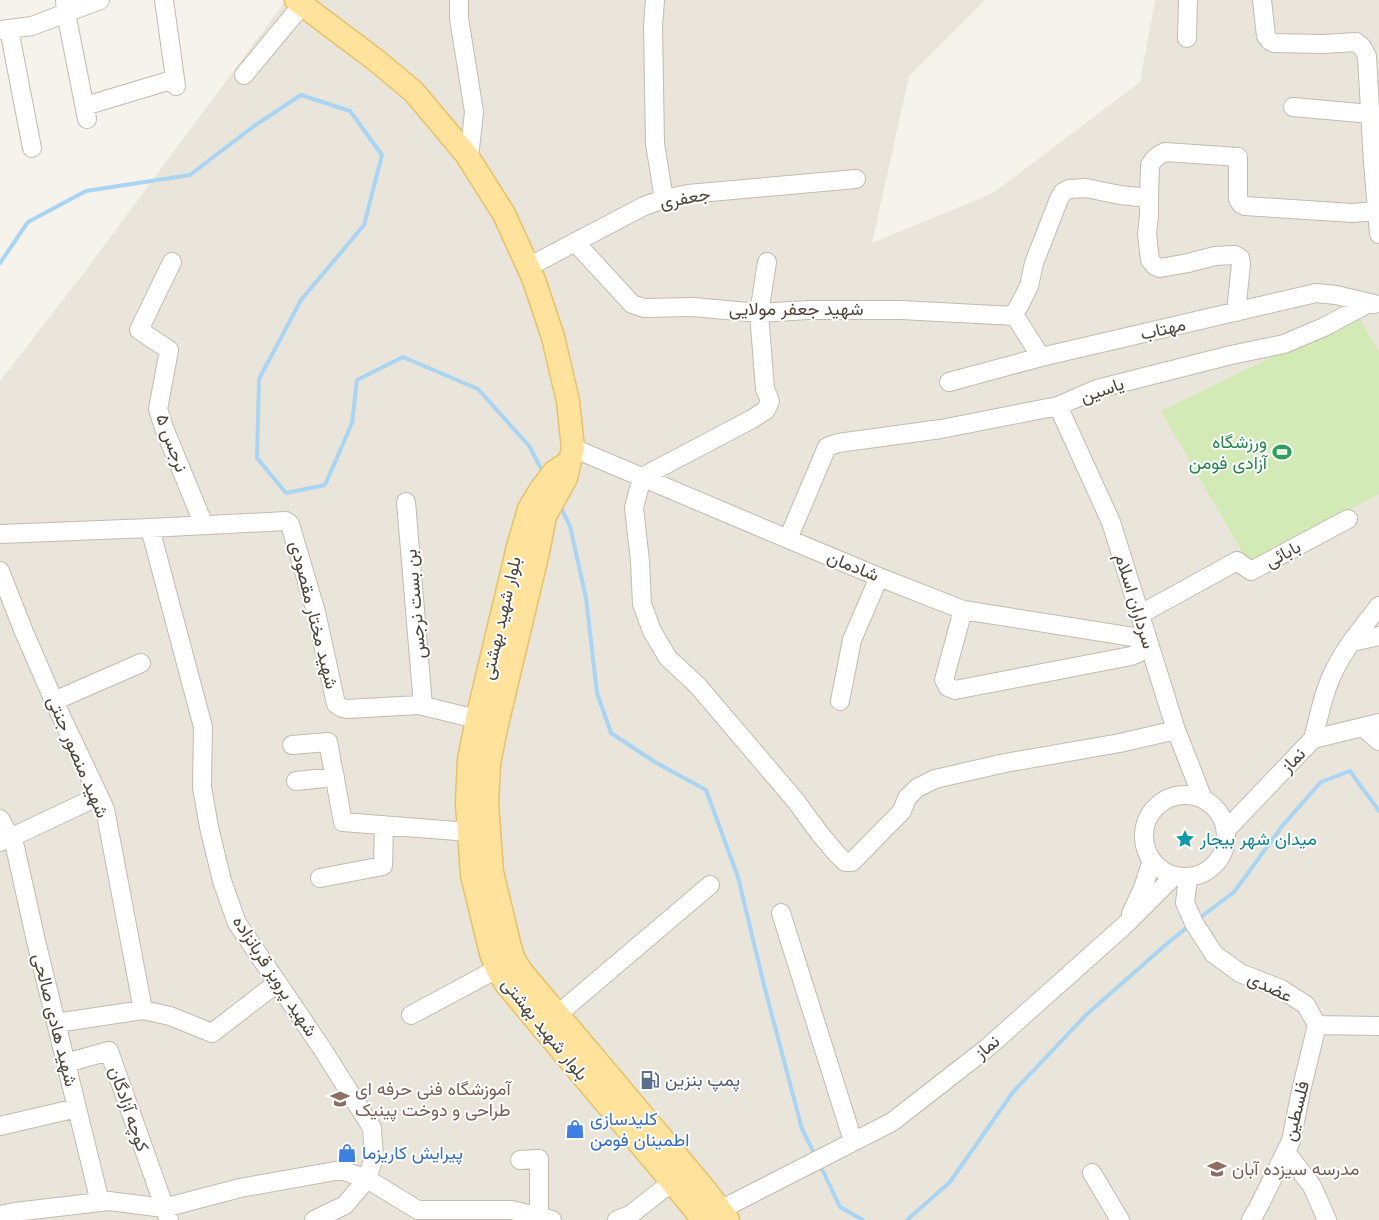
<svg xmlns="http://www.w3.org/2000/svg" width="1379" height="1220" font-family="'PT Sans',Vazirmatn,sans-serif">
<rect width="100%" height="100%" fill="#f6f3ec"/>
<path fill="#eae5da" d="M286,0H985L909,76L872,243L993,193L1140,82L1155,0H1379V1220H0V381L86,270Z"/>
<path fill="#d2eab5" d="M1358,315L1379,352V494L1248,562L1161,411Z"/>
<g fill="none" stroke-linecap="round" stroke-linejoin="round">
<path stroke="#a9d4f2" stroke-width="4" d="M0,263L28,222L86,191L190,175L254,126L301,95L350,111L382,155L364,225L301,300L259,379L257,458L286,493L325,485L352,423L357,380L403,357L478,389L530,447L543,473
M560,506L570,526L586,598L597,693L611,733L655,762L706,790L738,877L764,985L802,1129L816,1157
M1197,920L1234,892L1283,825L1321,782L1350,771L1379,811
M820,1165L840,1207L863,1220
M907,1220L950,1182L1013,1092L1087,1014L1170,941L1189,926"/>
<g stroke="#c2bbae" stroke-width="20">
<path id="minor" d="M65,0L66,13L87,119
M164,0L176,86
M459,0V18L474,112L469,158
M655,0L653,26L655,144L664,199
M1262,0L1266,36L1270,41L1274,43L1323,44L1356,42L1362,47L1367,56L1373,163L1379,234
M9,29L32,148
M0,30L32,26L100,0
M1187,38L1188,0
M244,75L302,5
M85,106L175,79
M1293,107L1371,114
M1149,198L1150,165C1154,158 1158,155 1165,152L1238,157V199L1241,204L1245,206L1352,213L1377,211
M575,242L632,304L644,308L693,307L759,313L808,310H901L1015,316
M172,262L139,330L169,350L158,409L164,428L204,525
M767,262L759,313L765,389L770,401L766,410L752,419L642,477L634,508L640,561L642,604L652,631L668,658L698,686L795,800L820,834L836,853L845,862H852L902,811L907,798L917,788L935,779L1005,763L1120,743L1176,730
M528,267L644,206L664,199L688,194L856,179
M1041,357L1015,316L1016,311L1020,304L1029,286L1034,263L1059,199L1063,192L1069,189L1086,188L1120,195L1149,198V216L1147,234L1150,260L1155,266L1160,268L1188,263L1215,256L1235,255L1240,258L1241,264L1236,312
M949,382L1041,357L1316,293L1336,295L1374,304
M1058,406L1111,522L1176,730L1203,799
M573,448L788,539L879,577L963,610L1146,639L1138,653L1131,656L955,690L948,687L944,680L963,610
M406,502L423,706
M150,528L203,727L202,787L209,827L222,881L237,923L323,1050L372,1128L374,1157L367,1179L345,1205L314,1220
M0,534L150,528L286,521L290,524L316,612L336,704L342,708L347,709L419,705L489,722
M788,539L827,447L838,443L941,429L1058,406L1097,389L1231,355L1284,344L1324,327L1369,303
M0,571L24,632L54,701L105,809L143,1010
M1139,615L1237,561L1251,571L1348,519
M1352,642L1379,636
M54,701L141,663
M840,701L852,640L879,577
M1363,727L1379,741
M1313,739C1319,716 1324,690 1335,669C1346,646 1364,626 1379,606
M292,745L328,742L343,822L469,832
M296,781L335,777
M1144 836a41 41 0 1 1 82 0a41 41 0 1 1-82 0Z
M0,819L15,847L36,941L100,1202
M1226,830L1313,739L1379,723
M0,842L10,838L99,796
M1188,877L1185,903L1194,923L1214,954L1240,973L1281,989L1306,1005L1317,1025
M320,878L383,866L384,825
M781,913L853,1141
M1131,914L1143,888L1152,860
M558,1014L710,885
M411,1015L497,969
M56,1023L143,1010L170,1016L212,1033L277,983
M1317,1025L1379,1026
M66,1063L109,1051L169,1220
M0,1126L77,1108
M1286,1152L1312,1186L1327,1220
M520,1160L539,1159V1217
M1092,1173L1120,1220
M720,1210L892,1122L987,1048L1125,925L1174,876
M0,1215L15,1212L109,1201L164,1208L240,1188L341,1170L367,1179L418,1210H512L552,1220
M617,1220L630,1215L672,1182
M1251,1220L1259,1206L1291,1141L1301,1091L1317,1025"/>
</g>
<g stroke="#e6c16a" stroke-width="25">
<path id="major" d="M296,0L377,61L414,92L466,154L504,214L534,280L553,337L568,401L573,448L566,478L545,516L538,552L497,724L489,763L487,803L492,872L510,947L514,960L522,972L703,1187L728,1220
M569,462L554,472L541,489L529,509L518,547L477,719L469,760L467,803L472,875L491,953L497,969L506,984L687,1200L703,1220"/>
</g>
<use href="#minor" stroke="#fff" stroke-width="18"/>
<use href="#major" stroke="#ffe39c" stroke-width="22"/>
</g>
<defs>
<g id="stadium-bare" transform="scale(1.5)"><path d="M0-5a6.5 5 0 1 0 0 10a6.5 5 0 1 0 0-10ZM-3.5-1.8h7v3.6h-7Z" fill="#2e9e5b" stroke="#fff" stroke-width="2.5" paint-order="stroke"/></g>
<g id="sight-bare" transform="scale(1.5)"><path d="M0-6L1.8-2.2L6-1.7L2.9 1.2L3.7 5.4L0 3.3L-3.7 5.4L-2.9 1.2L-6-1.7L-1.8-2.2Z" fill="#0f9aa8" stroke="#fff" stroke-width="2.5" paint-order="stroke"/></g>
<g id="fuel-bare" transform="scale(1.5)"><path d="M-5.5-6h7V0h2V4h1.3V-2.5L3-4.5l.8-.8L6-3V5H2.5V1h-1V6h-7ZM-4.2-4.7v3.2H.2V-4.7Z" fill="#5c6f8a" stroke="#fff" stroke-width="2.5" paint-order="stroke"/></g>
<g id="school-bare" transform="scale(1.5)"><path d="M0-5L7-2L0 1L-7-2ZM-4 1L0 2.5L4 1V4Q0 6-4 4Z" fill="#8d6e63" stroke="#fff" stroke-width="2.5" paint-order="stroke"/></g>
<g id="shop-bare" transform="scale(1.5)"><path d="M-5-2.5h2.3a2.7 3.5 0 0 1 5.4 0H5L5.5 6h-11ZM-1.5-2.5h3a1.5 2.3 0 0 0-3 0Z" fill="#3f7fe0" stroke="#fff" stroke-width="2.5" paint-order="stroke"/></g>
</defs>
<g fill-rule="evenodd">
<use href="#stadium-bare" x="1282" y="452"/>
<use href="#sight-bare" x="1185" y="839"/>
<use href="#fuel-bare" x="650" y="1080"/>
<use href="#school-bare" x="340" y="1099"/>
<use href="#shop-bare" x="575" y="1129"/>
<use href="#shop-bare" x="347" y="1153"/>
<use href="#school-bare" x="1217" y="1169"/>
</g>
<g text-anchor="middle" stroke-width="4" stroke-linejoin="round" paint-order="stroke">
<g font-size="18" fill="#4b4439" stroke="#fff">
<text transform="translate(685 198) rotate(-10)" y="6">جعفری</text>
<text x="796" y="315">شهید جعفر مولایی</text>
<text transform="translate(1163 329) rotate(-13)" y="6">مهتاب</text>
<text transform="translate(1102 390) rotate(-19)" y="6">یاسین</text>
<text transform="translate(172 443) rotate(70)" y="6">نرجس ۵</text>
<text transform="translate(1283 554) rotate(-28)" y="6">بابائی</text>
<text transform="translate(853 566) rotate(22)" y="6">شادمان</text>
<text transform="translate(1135 601) rotate(73)" y="6">سرداران اسلام</text>
<text transform="translate(415 604) rotate(-95)" y="6">بن بست نرجس</text>
<text transform="translate(314 615) rotate(76)" y="6">شهید مختار مقصودی</text>
<text transform="translate(501 618) rotate(-77)" y="6">بلوار شهید بهشتی</text>
<text transform="translate(78 757) rotate(67)" y="6">شهید منصور جنتی</text>
<text transform="translate(1293 760) rotate(-46)" y="6">نماز</text>
<text transform="translate(275 976) rotate(57)" y="6">شهید پرویز قربانزاده</text>
<text transform="translate(1270 987) rotate(26)" y="6">عضدی</text>
<text transform="translate(55 1020) rotate(76)" y="6">شهید هادی صالحی</text>
<text transform="translate(545 1029) rotate(51)" y="6">بلوار شهید بهشتی</text>
<text transform="translate(987 1047) rotate(-40)" y="6">نماز</text>
<text transform="translate(129 1109) rotate(71)" y="6">کوچه آزادگان</text>
<text transform="translate(1296 1111) rotate(-76)" y="6">فلسطین</text>
</g>
<g font-size="18" fill="#27864d" stroke="#fff" text-anchor="end">
<text x="1267" y="448">ورزشگاه<tspan x="1267" dy="21">آزادی فومن</tspan></text>
</g>
<g font-size="18" fill="#0d838f" stroke="#fff" text-anchor="start">
<text x="1200" y="845">میدان شهر بیجار</text>
</g>
<g font-size="18" fill="#4e5e75" stroke="#fff" text-anchor="start">
<text x="665" y="1086">پمپ بنزین</text>
</g>
<g font-size="18" fill="#785e54" stroke="#fff" text-anchor="start">
<text x="355" y="1095">آموزشگاه فنی حرفه ای<tspan x="355" dy="21">طراحی و دوخت پینیک</tspan></text>
<text x="1232" y="1175">مدرسه سیزده آبان</text>
</g>
<g font-size="18" fill="#366cbe" stroke="#fff" text-anchor="start">
<text x="590" y="1125">کلیدسازی<tspan x="590" dy="21">اطمینان فومن</tspan></text>
<text x="362" y="1159">پیرایش کاریزما</text>
</g>
</g>
</svg>
